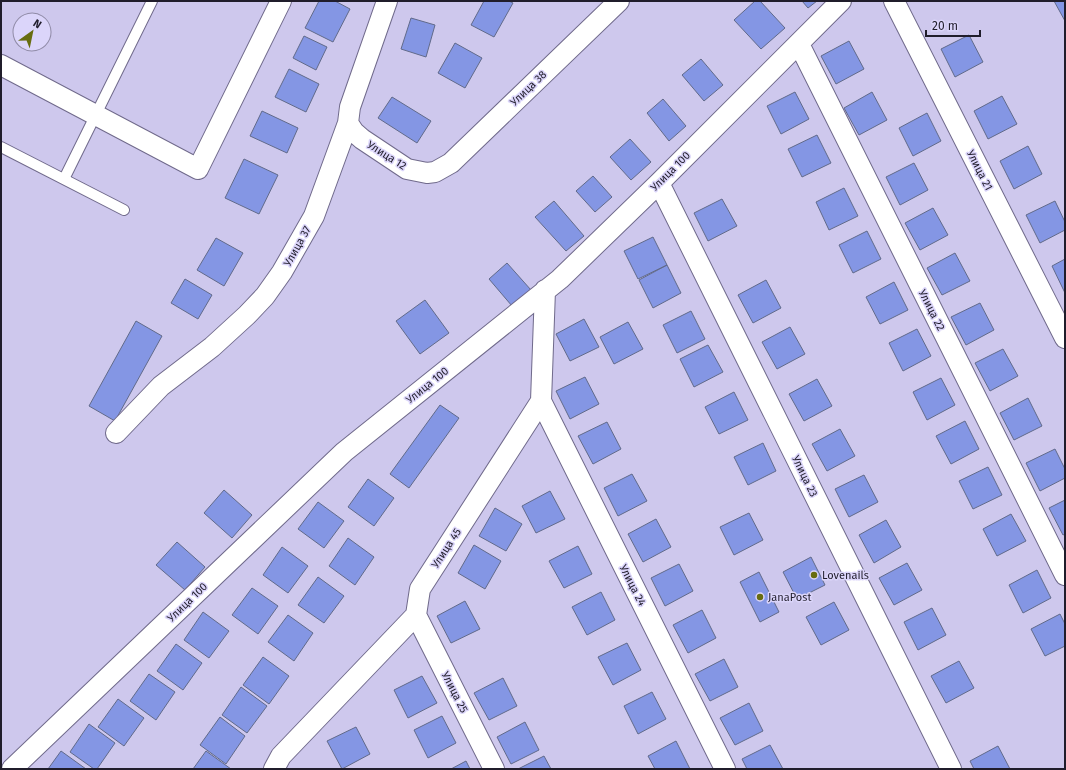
<svg xmlns="http://www.w3.org/2000/svg" width="1066" height="770" font-family="'Fira Sans',sans-serif">
<rect width="100%" height="100%" fill="#cec8ed"/>
<path fill="#8496e4" stroke="#616a8a" d="M319,1H335L350,9L333,42L305,28Z
M484,1H509L513,3L494,37L471,25Z
M755,1H760L785,28L761,49L734,20Z
M802,1H817L808,8Z
M1054,1H1065V21Z
M411,18L435,25L426,57L401,49Z
M969,35L983,62L955,77L941,49Z
M304,36L327,47L316,70L293,58Z
M849,41L864,69L836,84L821,56Z
M455,43L482,58L465,88L438,73Z
M701,59L723,85L704,101L682,75Z
M289,69L319,84L306,112L275,97Z
M795,92L809,119L781,134L767,106Z
M872,92L887,120L859,135L844,108Z
M1002,96L1017,124L988,139L974,111Z
M392,97L431,121L417,143L378,118Z
M663,99L686,126L669,141L647,113Z
M262,111L298,128L287,153L250,136Z
M927,113L941,141L913,156L899,128Z
M817,135L831,163L802,177L788,149Z
M630,139L651,162L631,180L610,157Z
M1028,146L1042,174L1014,189L1000,161Z
M244,159L278,175L259,214L225,198Z
M914,163L928,190L900,205L886,177Z
M593,176L612,197L595,212L576,191Z
M844,188L858,216L829,230L816,202Z
M722,199L737,226L708,241L694,213Z
M554,201L584,236L566,251L535,217Z
M1055,201L1065,222V230L1040,243L1026,215Z
M933,208L948,235L920,250L905,223Z
M867,231L881,259L853,273L839,245Z
M653,237L667,265L638,279L624,251Z
M216,238L243,253L224,286L197,270Z
M955,253L970,281L942,295L927,268Z
M1065,259V293L1052,266Z
M507,263L531,290L512,306L489,279Z
M667,265L681,293L653,308L639,280Z
M185,279L212,295L198,319L171,303Z
M766,280L781,308L753,323L738,295Z
M894,282L908,310L880,324L866,297Z
M425,300L449,333L420,354L396,321Z
M980,303L994,330L966,345L951,317Z
M691,311L705,339L677,353L663,325Z
M584,319L599,347L570,361L556,334Z
M136,321L162,336L115,421L89,406Z
M628,322L643,349L614,364L600,337Z
M790,327L805,354L777,369L762,342Z
M917,329L931,356L903,371L889,343Z
M708,345L723,372L694,387L680,359Z
M1003,349L1018,376L990,391L975,363Z
M585,377L599,404L570,419L556,391Z
M941,378L955,405L927,420L913,392Z
M817,379L832,406L804,421L789,394Z
M734,392L748,420L719,434L705,407Z
M1028,398L1042,426L1014,440L1000,413Z
M440,405L459,418L409,488L390,474Z
M965,421L979,449L951,464L936,436Z
M607,422L621,449L593,464L578,436Z
M840,429L855,456L827,471L812,444Z
M763,443L776,471L748,485L734,457Z
M1055,449L1065,469V478L1040,491L1026,463Z
M988,467L1002,495L973,509L959,481Z
M632,474L647,501L618,516L604,488Z
M864,475L878,502L849,517L835,489Z
M368,479L394,498L374,526L348,507Z
M224,490L252,515L232,538L204,513Z
M550,491L565,519L536,533L522,506Z
M1065,500V534L1063,535L1049,508Z
M318,502L344,521L324,548L298,529Z
M495,508L522,524L506,551L479,536Z
M749,513L763,540L734,555L720,527Z
M1011,514L1026,541L997,556L983,529Z
M656,519L671,547L643,562L628,534Z
M886,520L901,547L874,563L859,535Z
M348,538L374,557L355,585L329,566Z
M177,542L205,567L185,590L156,565Z
M474,545L501,561L485,589L458,573Z
M578,546L592,574L564,588L549,561Z
M282,547L308,566L288,593L263,575Z
M811,557L825,585L797,599L783,572Z
M907,563L922,590L894,605L879,578Z
M679,564L693,591L665,606L651,578Z
M1037,570L1051,598L1023,613L1009,585Z
M759,572L779,612L760,622L740,582Z
M318,577L344,596L324,623L298,605Z
M252,588L278,606L258,634L232,615Z
M601,592L615,620L587,635L572,607Z
M465,601L480,629L451,643L437,616Z
M834,602L849,630L821,645L806,617Z
M932,608L946,635L918,650L904,622Z
M702,610L716,638L688,653L673,625Z
M203,612L229,631L209,658L184,640Z
M1060,614L1065,624V646L1045,656L1031,629Z
M288,615L313,633L294,661L268,642Z
M627,643L641,670L613,685L598,657Z
M176,644L202,663L183,690L157,671Z
M263,657L289,676L269,704L243,685Z
M724,659L738,687L710,701L695,674Z
M959,661L974,688L946,703L931,676Z
M149,674L175,692L156,720L130,701Z
M422,676L437,703L408,718L394,690Z
M503,678L517,706L489,720L474,693Z
M241,687L267,706L247,733L222,715Z
M652,692L666,719L638,734L624,706Z
M118,699L144,718L124,746L98,727Z
M749,703L763,731L735,745L720,718Z
M442,716L456,743L428,758L414,730Z
M220,717L245,736L226,764L200,745Z
M525,722L539,750L511,764L497,737Z
M89,724L115,743L97,769H94L70,752Z
M356,727L370,754L342,769L327,741Z
M676,741L690,769H655L648,756Z
M770,745L783,769H747L742,759Z
M998,746L1010,769H974L970,761Z
M61,751L86,769H48Z
M206,751L231,769H193Z
M544,756L551,769H518Z
M466,761L470,769H451Z"/>
<g fill="none" stroke-linecap="round" stroke-linejoin="round">
<g stroke="#706a8b" stroke-width="12">
<path id="service" d="M1,147L124,210
M64,179L152,1"/>
</g>
<g stroke="#706a8b" stroke-width="22">
<path id="minor" d="M894,1L1065,338
M799,44L1065,575
M1,65L198,169L281,1
M348,123L354,132L362,139L407,169L427,173L435,172L451,163L619,1
M659,183L951,769
M541,401L725,769
M116,433L161,386L212,347L247,315L265,296L282,272L314,216L348,123L350,107L387,1
M416,615L494,769
M12,769L344,452L560,279L659,183L841,1
M274,769L281,756L416,615L420,589L541,401L545,290"/>
</g>
<use href="#service" stroke="#fff" stroke-width="10"/>
<use href="#minor" stroke="#fff" stroke-width="20"/>
</g>
<g fill="#686d10" stroke="#dbd5fa" stroke-width="1.5">
<circle cx="814" cy="575" r="4"/>
<circle cx="760" cy="597" r="4"/>
</g>
<g text-anchor="middle" stroke-width="3" stroke-linejoin="round" paint-order="stroke">
<g font-size="11" fill="#201d2b" stroke="#dbd5fa">
<text transform="translate(528 88) rotate(-44)" y="4">Улица 38</text>
<text transform="translate(387 155) rotate(32)" y="4">Улица 12</text>
<text transform="translate(980 170) rotate(63)" y="4">Улица 21</text>
<text transform="translate(670 171) rotate(-45)" y="4">Улица 100</text>
<text transform="translate(297 246) rotate(-61)" y="4">Улица 37</text>
<text transform="translate(932 310) rotate(63)" y="4">Улица 22</text>
<text transform="translate(427 385) rotate(-39)" y="4">Улица 100</text>
<text transform="translate(805 476) rotate(64)" y="4">Улица 23</text>
<text transform="translate(446 548) rotate(-57)" y="4">Улица 45</text>
<text transform="translate(633 585) rotate(63)" y="4">Улица 24</text>
<text transform="translate(187 602) rotate(-44)" y="4">Улица 100</text>
<text transform="translate(455 692) rotate(63)" y="4">Улица 25</text>
</g>
<g font-size="11" fill="#201d2b" stroke="#dbd5fa" text-anchor="start">
<text x="822" y="579">Lovenails</text>
<text x="768" y="601">JanaPost</text>
</g>
</g>
<rect width="1066" height="770" fill="none" stroke="#201d2b" stroke-width="4"/>
<g transform="translate(32 32) rotate(33)"><circle r="19" fill="#dbd5fa" stroke="#908ba7"/>
<path d="M0-3L7 15L0 10L-7 15Z" fill="#686d10"/>
<text y="-6" font-size="11" font-weight="bold" text-anchor="middle" fill="#201d2b">N</text>
</g>
<path d="M926 30v6h54v-6" fill="none" stroke="#201d2b" stroke-width="2"/>
<text x="932" y="30" font-size="12" fill="#201d2b" stroke="#dbd5fa" stroke-width="3" paint-order="stroke">20 m</text>
</svg>
